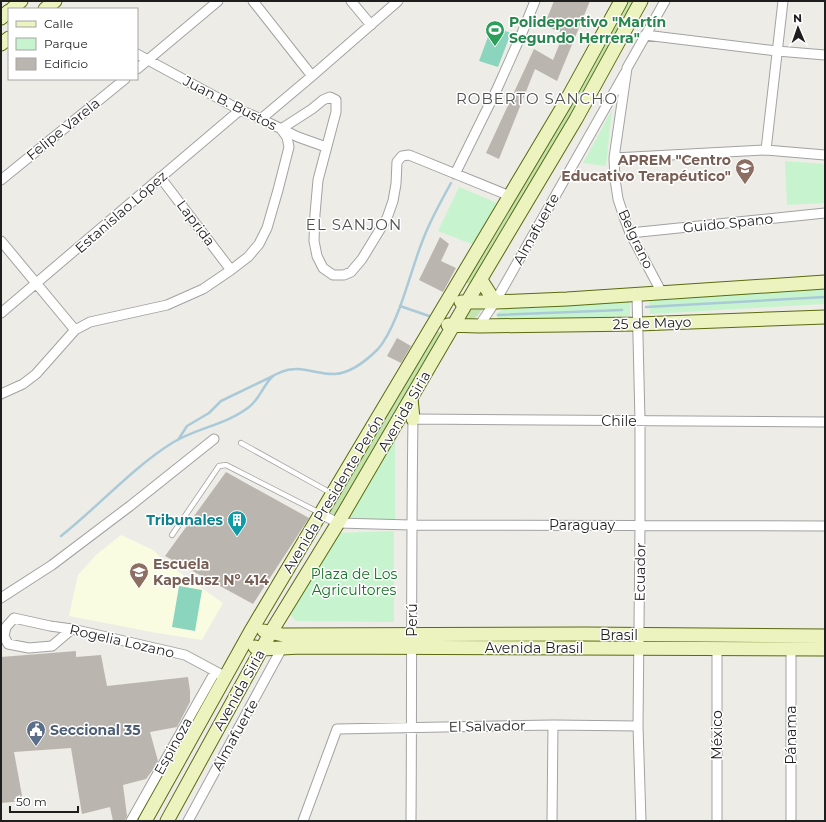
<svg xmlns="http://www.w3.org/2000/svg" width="826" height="822" font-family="Montserrat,sans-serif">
<rect width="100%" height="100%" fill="#eeece6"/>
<path fill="#fafce1" d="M121,535L153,550L169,565L223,603L202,640L157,633L69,616L78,575L96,555Z"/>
<path fill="#c5e3b1" d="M626,1H636L572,117L471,284L467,283V280Z
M482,309C477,319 473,320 462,322L468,310Z
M437,331L441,333L442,334L337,513L334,514L331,513L329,509L435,332Z"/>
<path fill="#c7f4ce" d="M612,110L606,166L583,163Z
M785,161L825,164V203L787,205Z
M459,187L497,203L474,245L438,231Z
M825,288V304L650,314L649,300Z
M630,301V316L500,321L496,314L507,307Z
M395,435V521L346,520Z
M394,531V622L296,621L289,613L337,533Z"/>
<path fill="#8bd5bf" d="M492,26L511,33L498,67L479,61Z
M179,586L202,590L195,631L172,627Z"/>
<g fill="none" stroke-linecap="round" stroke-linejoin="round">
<path stroke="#aacad8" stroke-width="2.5" d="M400,306L432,317
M646,307L825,297
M498,315L622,310
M178,440L187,426L209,413L221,401L273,376
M61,536C99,506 131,469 172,443C196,428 226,425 249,407C260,399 263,385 273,376C275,374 278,374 281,372C300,364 316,375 335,374C351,373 367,360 378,349C386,340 391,329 396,317C407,291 413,264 424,237C431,219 441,201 451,183"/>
</g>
<path fill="#bbb5af" d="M554,1H590L557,81L535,69L499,159L486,153L534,49L553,60L564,33L544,26Z
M440,237L449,244L441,261L456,268L443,292L419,280Z
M397,338L411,346L401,363L387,356Z
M226,472L309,518L253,604L165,556Z
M76,651V657L101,655L107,686L188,677L190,691V702L177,727L150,732L158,761L154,768L146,779L123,785L127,816L125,820L113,821L110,807L82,814L71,748L14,752L23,801L1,803V657Z"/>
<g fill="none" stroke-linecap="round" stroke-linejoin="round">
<g stroke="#a2a2a2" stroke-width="6">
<path id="lane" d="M241,443L331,493
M172,535L215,472L219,466L226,465L320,513"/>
</g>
<g stroke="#a2a2a2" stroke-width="11">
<path id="street" d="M253,1L312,76
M351,1L371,25
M645,35L777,51L825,55
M137,54L240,110L261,119L298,137L326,147
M137,69L218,1
M261,119L312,76L398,1
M766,150L783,1
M614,158L766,150L825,155
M455,174L497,89L522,33L535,1
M160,177L231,270
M1,180L125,79
M630,233L825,213
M1,241L75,330
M662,293L630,233L624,217L618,199L615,179L614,158L627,68L665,1
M637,295L640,421V526L638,726L641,821
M1,313L240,110
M479,326L495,302L625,73
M1,394L23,384L36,374L75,330L90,322L167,305L203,289L231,270L248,257L259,244L267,228L278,190L289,147L287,137L281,129L312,109L323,100L330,97L336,100V112L318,180L315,214L314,241L317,256L323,268L333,275H344L351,272L362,259L387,218L393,201L396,184L397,162L402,156L409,155L510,196
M321,514L338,523L411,525L825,526
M1,598L52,565L130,506L214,439
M72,629L52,646L29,648L8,644L4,636L6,627L14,618L50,626L72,629L185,655L226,677
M791,649V821
M131,821L215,672
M188,821L282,648
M303,821L337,729L553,725L638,726
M411,821C412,687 411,553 413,419L825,422
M552,821L553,725
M717,821V649"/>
</g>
<g stroke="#5a6b10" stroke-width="15">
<path id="secondary" d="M12,9L21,1
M45,9L55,1
M1,18L9,11
M1,44L9,38
M481,280L495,302
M461,302H495L567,299L825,282
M448,325L479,326L638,324L825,317
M411,398L413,419
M264,631L283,635L585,634L825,636
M255,647L262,649L301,647L825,649
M145,821L252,629L565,103L621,1
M167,821L271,632L338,523L467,302L576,119L641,1"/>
</g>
<use href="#lane" stroke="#fff" stroke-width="4.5"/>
<use href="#street" stroke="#fff" stroke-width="9"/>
<use href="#secondary" stroke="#ecf3bf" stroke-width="13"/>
</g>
<defs>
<g id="stadium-pin" transform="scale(1)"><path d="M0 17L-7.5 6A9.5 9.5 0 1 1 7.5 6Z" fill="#2e9e5b" stroke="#fff"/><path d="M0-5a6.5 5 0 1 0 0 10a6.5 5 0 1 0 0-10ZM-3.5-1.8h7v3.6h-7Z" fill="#fff"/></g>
<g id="school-pin" transform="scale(1)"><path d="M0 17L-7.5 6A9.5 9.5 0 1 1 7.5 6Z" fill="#8d6e63" stroke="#fff"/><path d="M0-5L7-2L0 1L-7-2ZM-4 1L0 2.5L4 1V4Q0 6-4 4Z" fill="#fff"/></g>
<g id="building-pin" transform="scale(1)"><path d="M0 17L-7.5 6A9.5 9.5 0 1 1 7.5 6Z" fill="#0f9aa8" stroke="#fff"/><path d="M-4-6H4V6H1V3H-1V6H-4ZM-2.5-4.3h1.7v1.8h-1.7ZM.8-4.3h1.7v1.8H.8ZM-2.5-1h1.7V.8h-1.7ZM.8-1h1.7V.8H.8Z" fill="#fff"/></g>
<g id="civic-pin" transform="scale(1)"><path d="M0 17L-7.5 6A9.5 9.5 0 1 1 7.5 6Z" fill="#5c6f8a" stroke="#fff"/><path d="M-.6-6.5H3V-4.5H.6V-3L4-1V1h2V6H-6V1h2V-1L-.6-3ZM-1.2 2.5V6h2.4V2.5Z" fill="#fff"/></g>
</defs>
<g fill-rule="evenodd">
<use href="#stadium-pin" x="495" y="30"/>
<use href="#school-pin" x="745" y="168"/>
<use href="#building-pin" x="237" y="520"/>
<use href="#school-pin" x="139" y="572"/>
<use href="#civic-pin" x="36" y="730"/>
</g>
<g text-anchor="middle" stroke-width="3" stroke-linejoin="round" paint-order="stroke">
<g font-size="14" font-weight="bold" fill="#27864d" stroke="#fff" text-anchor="start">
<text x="509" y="27">Polideportivo "Martín<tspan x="509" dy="16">Segundo Herrera"</tspan></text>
</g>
<g font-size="14" fill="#1e1e1e" stroke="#fff">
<text transform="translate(230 103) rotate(27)" y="5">Juan B. Bustos</text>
<text transform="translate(63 129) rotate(-39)" y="5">Felipe Varela</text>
<text transform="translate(121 212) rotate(-41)" y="5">Estanislao López</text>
<text transform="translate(196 223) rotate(53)" y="5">Laprida</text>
<text transform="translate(728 223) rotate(-6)" y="5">Guido Spano</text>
<text transform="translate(536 229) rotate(-61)" y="5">Almafuerte</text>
<text transform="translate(636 239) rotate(65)" y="5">Belgrano</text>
<text transform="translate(652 323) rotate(-2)" y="5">25 de Mayo</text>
<text transform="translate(404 411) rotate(-60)" y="5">Avenida Siria</text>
<text x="619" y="426">Chile</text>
<text transform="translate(333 494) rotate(-59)" y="5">Avenida Presidente Perón</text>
<text x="582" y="530">Paraguay</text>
<text transform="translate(640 572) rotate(-89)" y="5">Ecuador</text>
<text transform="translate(412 620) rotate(-90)" y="5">Perú</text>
<text x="619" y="640">Brasil</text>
<text transform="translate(122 641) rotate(13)" y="5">Rogelia Lozano</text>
<text x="534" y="653">Avenida Brasil</text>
<text transform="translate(239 690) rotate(-61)" y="5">Avenida Siria</text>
<text transform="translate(487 726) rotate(-1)" y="5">El Salvador</text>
<text transform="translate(235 735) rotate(-61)" y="5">Almafuerte</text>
<text transform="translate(717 735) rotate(-90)" y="5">México</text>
<text transform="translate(791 735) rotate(-90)" y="5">Pánama</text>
<text transform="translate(173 746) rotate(-61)" y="5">Espinoza</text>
</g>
<g font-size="14" font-weight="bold" fill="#785e54" stroke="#fff" text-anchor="end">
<text x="731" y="165">APREM "Centro<tspan x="731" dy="16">Educativo Terapéutico"</tspan></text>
<text x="153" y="569" text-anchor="start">Escuela<tspan x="153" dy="16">Kapelusz Nº 414</tspan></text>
</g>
<g font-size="14" font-weight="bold" fill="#0d838f" stroke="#fff" text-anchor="end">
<text x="223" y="525">Tribunales</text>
</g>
<g font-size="14" fill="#177226" stroke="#fff">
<text x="354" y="579">Plaza de Los<tspan x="354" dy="16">Agricultores</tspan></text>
</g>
<g font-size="14" font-weight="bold" fill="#4e5e75" stroke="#fff" text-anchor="start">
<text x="50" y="735">Seccional 35</text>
</g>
<g font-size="15" letter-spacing="1" fill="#515151" stroke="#fff">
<text x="537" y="104">ROBERTO SANCHO</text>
<text x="354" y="230">EL SANJON</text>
</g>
</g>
<rect width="826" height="822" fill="none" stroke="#1e1e1e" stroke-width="4"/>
<rect x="8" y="8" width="130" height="72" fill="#ffffff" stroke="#a5a5a5"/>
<rect x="16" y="21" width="20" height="6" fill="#ecf3bf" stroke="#a5a5a5"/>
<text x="44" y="28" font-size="12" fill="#1e1e1e">Calle</text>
<rect x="16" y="38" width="20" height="12" fill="#c7f4ce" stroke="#a5a5a5"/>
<text x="44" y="48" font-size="12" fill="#1e1e1e">Parque</text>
<rect x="16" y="58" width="20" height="12" fill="#bbb5af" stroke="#a5a5a5"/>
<text x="44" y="68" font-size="12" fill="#1e1e1e">Edificio</text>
<g transform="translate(798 28) rotate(358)" stroke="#ffffff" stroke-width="3" paint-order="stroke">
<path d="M0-3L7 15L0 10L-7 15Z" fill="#1e1e1e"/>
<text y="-6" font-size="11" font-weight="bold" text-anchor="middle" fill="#1e1e1e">N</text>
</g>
<path d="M10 806v6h68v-6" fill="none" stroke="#1e1e1e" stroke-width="2"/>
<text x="16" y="806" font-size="12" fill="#1e1e1e" stroke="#ffffff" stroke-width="3" paint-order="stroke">50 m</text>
</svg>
